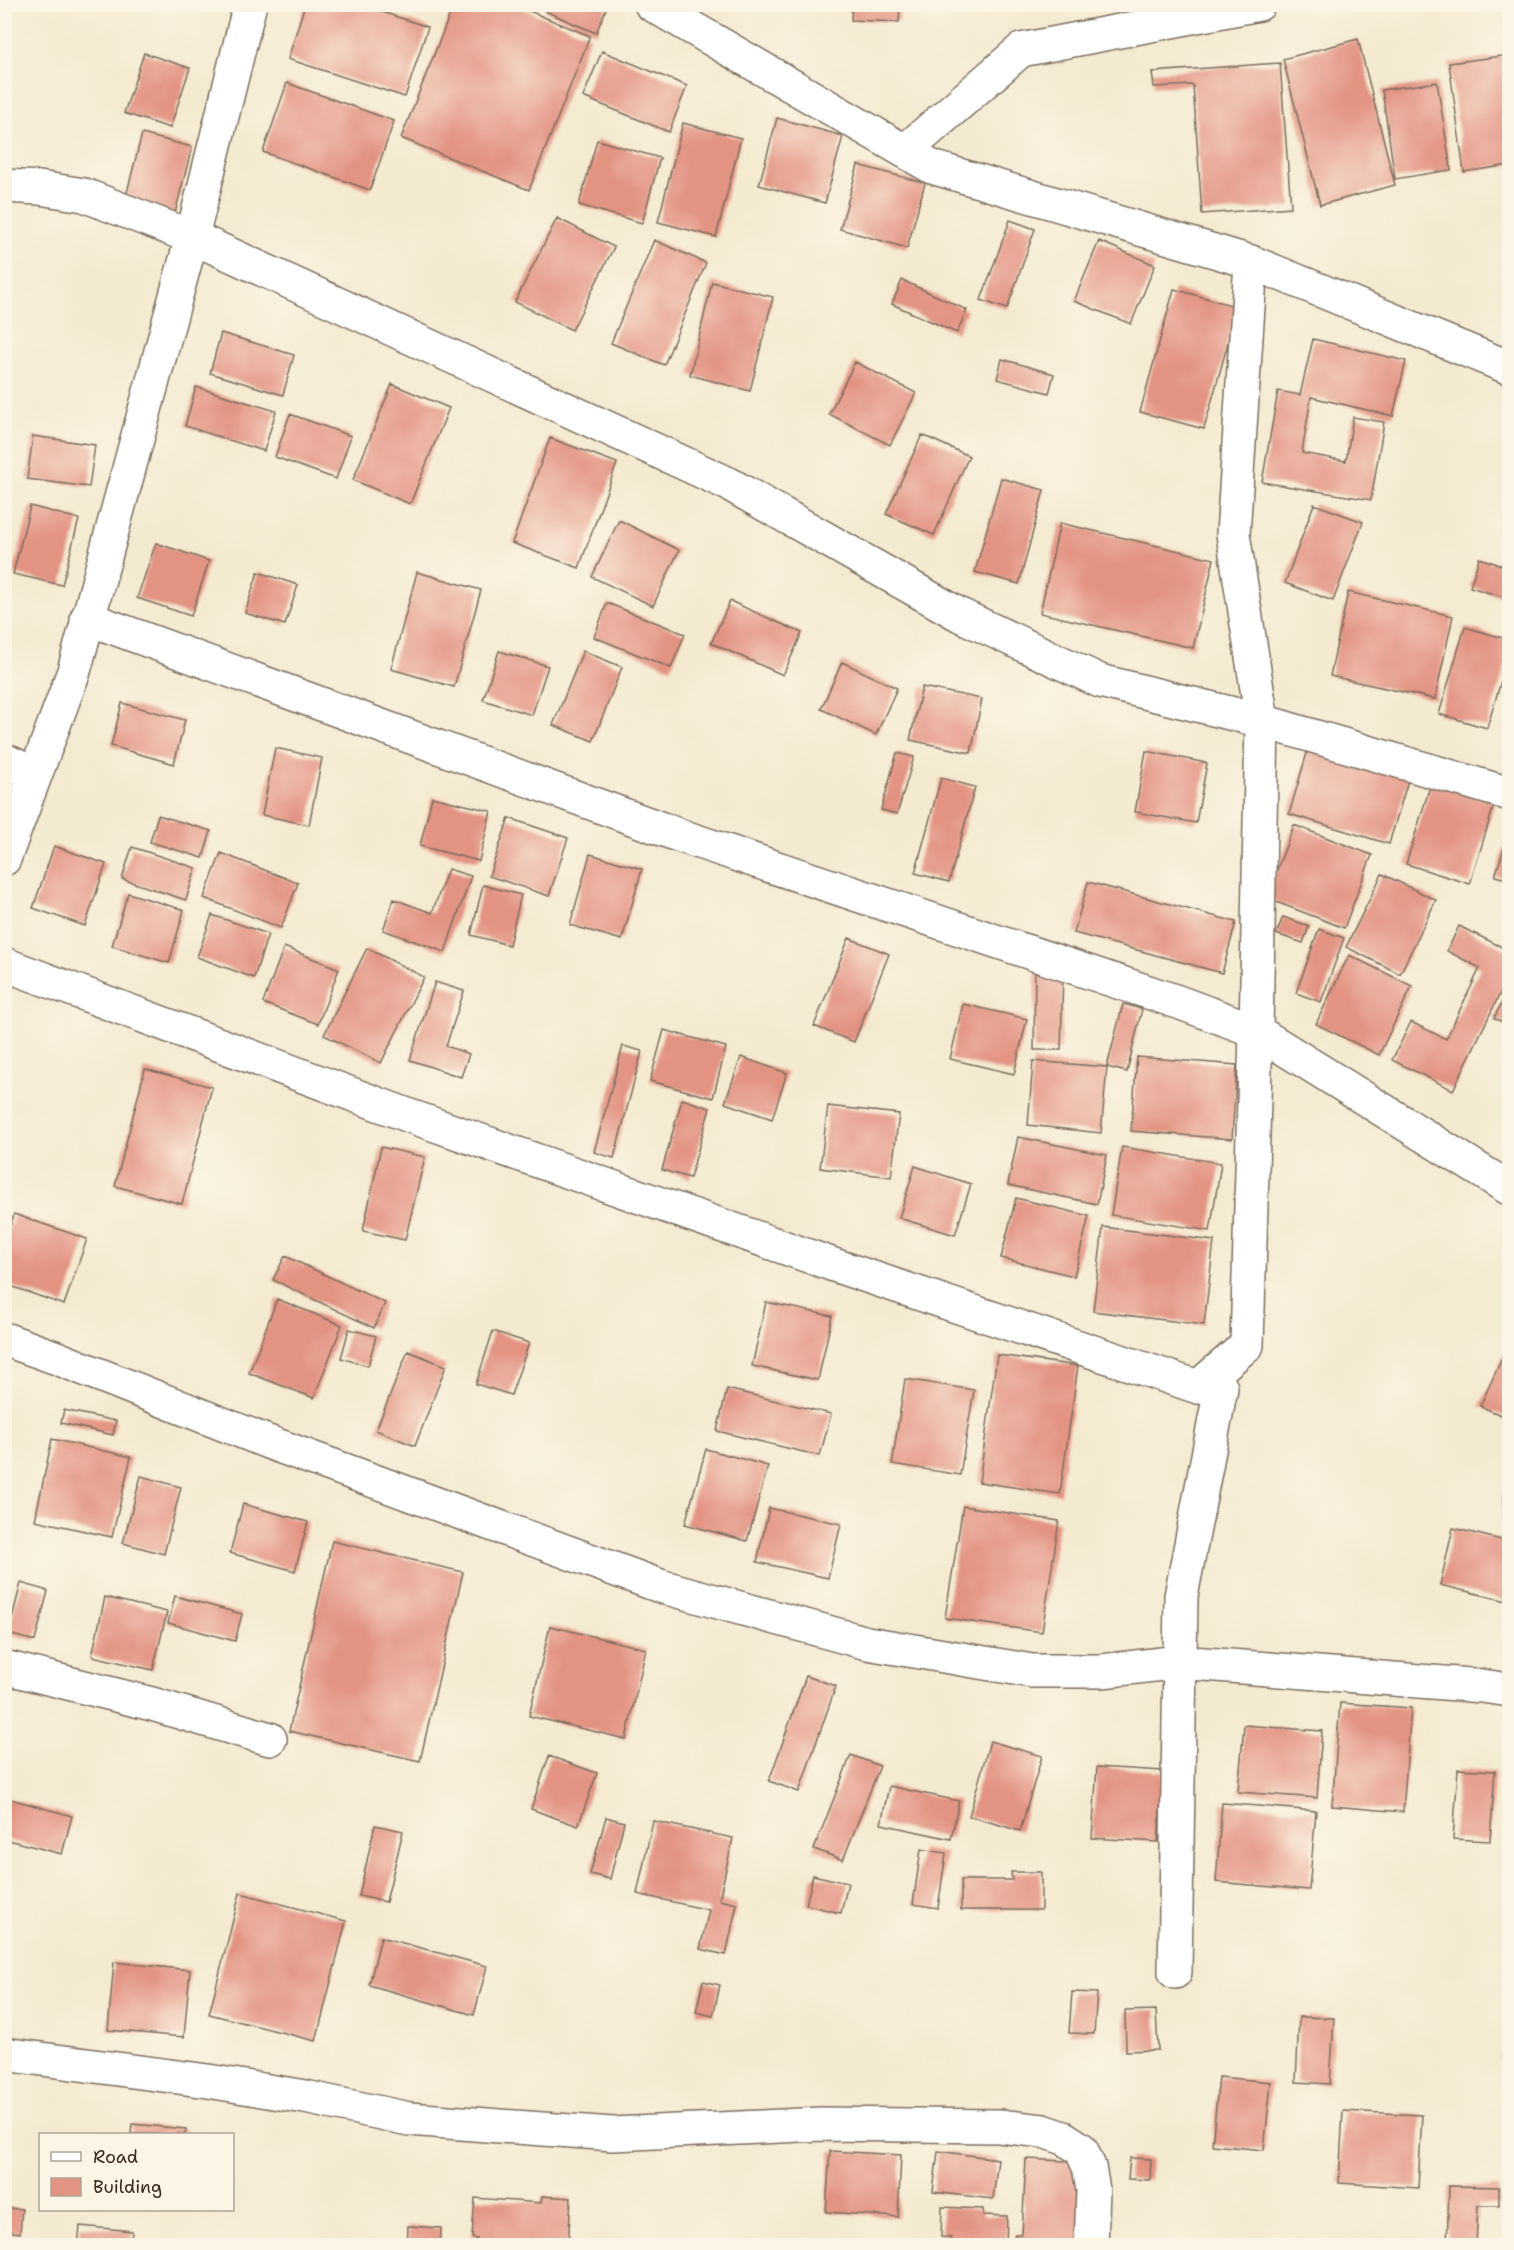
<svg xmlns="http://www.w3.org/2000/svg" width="1514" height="2250" font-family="'Shantell Sans',sans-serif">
<rect width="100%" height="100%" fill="#fcf5e5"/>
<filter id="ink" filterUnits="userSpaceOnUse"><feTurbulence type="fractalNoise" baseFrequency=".0167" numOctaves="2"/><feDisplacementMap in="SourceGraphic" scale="12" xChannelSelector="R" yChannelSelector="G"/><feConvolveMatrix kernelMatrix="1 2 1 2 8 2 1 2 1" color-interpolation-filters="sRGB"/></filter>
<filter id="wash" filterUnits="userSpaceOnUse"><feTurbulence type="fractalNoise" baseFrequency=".008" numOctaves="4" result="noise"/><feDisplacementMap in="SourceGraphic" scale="24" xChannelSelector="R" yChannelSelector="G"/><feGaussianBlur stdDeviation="1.35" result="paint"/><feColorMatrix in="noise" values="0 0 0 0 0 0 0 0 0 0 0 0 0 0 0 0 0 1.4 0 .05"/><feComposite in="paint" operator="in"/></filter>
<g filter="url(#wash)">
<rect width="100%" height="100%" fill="#f4ead1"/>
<g id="blocks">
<path fill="#e39382" d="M305,4H358L428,27L405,97L288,59Z
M454,4H512L590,36L529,190L401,138Z
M548,4H608L596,33L545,11Z
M852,4H900L899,22L851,20Z
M1358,39L1395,185L1320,205L1283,59Z
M602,51L687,86L669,132L583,97Z
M144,53L190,68L170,128L124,113Z
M1510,55V165L1464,172L1449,63Z
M1280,63L1291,207L1202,214L1193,85L1154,87L1152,72Z
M1437,82L1451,170L1395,179L1382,90Z
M287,83L394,121L370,190L263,152Z
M777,118L843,136L825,203L759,185Z
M683,123L741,138L716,237L658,222Z
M142,134L192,147L174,217L124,204Z
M597,140L660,158L642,223L579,205Z
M858,165L925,183L907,248L840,229Z
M557,218L614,247L572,330L515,302Z
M1010,220L1035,229L1007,309L981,300Z
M654,240L706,263L664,365L611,343Z
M1099,241L1155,265L1131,324L1074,301Z
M902,280L967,310L957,333L892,304Z
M712,282L773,297L750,391L690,375Z
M1174,289L1238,307L1204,429L1140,412Z
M221,333L294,355L283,395L210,373Z
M1313,339L1406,361L1393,416L1311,397L1302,453L1346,461L1353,417L1384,422L1371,500L1262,482L1278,391L1300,395Z
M1002,359L1054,374L1049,393L997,379Z
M855,362L916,393L890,445L829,414Z
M392,384L449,408L410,504L353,480Z
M196,387L276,411L264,451L185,426Z
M290,414L351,436L336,479L275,457Z
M922,435L969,456L934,535L886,514Z
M33,436L95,445L89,487L27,479Z
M550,438L617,463L579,568L512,543Z
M1001,478L1044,490L1019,584L975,572Z
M1314,504L1363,522L1333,601L1285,583Z
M30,506L79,519L62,585L13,574Z
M619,520L679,550L653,606L592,577Z
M1060,523L1214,559L1193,648L1040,613Z
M156,543L209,561L191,616L137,598Z
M1479,558L1510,568V599L1470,587Z
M258,572L298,585L285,625L245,613Z
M417,572L481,590L454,687L391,669Z
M1348,592L1453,616L1435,699L1330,676Z
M730,601L802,633L783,675L711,643Z
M607,603L685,634L671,668L594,637Z
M1465,627L1510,640V651L1487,728L1439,714Z
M499,651L548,666L532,715L483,700Z
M583,651L622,667L593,741L553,725Z
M842,662L897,688L876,735L821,709Z
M922,687L982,699L971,753L910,740Z
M122,703L185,720L174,764L111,746Z
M1312,736L1412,767L1389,844L1289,814Z
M275,748L322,758L309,825L262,815Z
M1146,751L1207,763L1196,823L1135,812Z
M897,753L914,757L897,814L881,810Z
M941,778L975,787L949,882L915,873Z
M1431,783L1495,802L1470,884L1406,864Z
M432,797L491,811L479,861L420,846Z
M158,815L211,831L203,858L150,842Z
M509,818L568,838L549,896L489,876Z
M1294,825L1372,855L1344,928L1266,898Z
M1510,830V880L1495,876Z
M54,846L106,864L85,926L33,908Z
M132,847L196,868L186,900L122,879Z
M221,853L298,883L281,928L204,898Z
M590,854L642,869L622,940L570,925Z
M448,869L471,876L445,952L383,930L394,899L432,913Z
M1382,874L1436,900L1400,974L1346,947Z
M1088,882L1236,922L1222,973L1074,933Z
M483,885L521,895L509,945L471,935Z
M128,893L184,910L169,963L112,946Z
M212,915L268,934L254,978L197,957Z
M1283,917L1309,926L1303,943L1276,934Z
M1459,926L1510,951V973L1453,1090L1392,1060L1411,1022L1446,1039L1480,968L1447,951Z
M1319,929L1344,938L1321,1002L1296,993Z
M849,938L889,954L854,1042L814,1026Z
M284,947L339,969L318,1024L263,1003Z
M367,948L424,977L381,1063L324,1035Z
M1349,955L1412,986L1379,1055L1316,1024Z
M1035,969L1063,970L1061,1050H1034Z
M435,982L464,991L446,1046L469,1054L461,1077L410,1060Z
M1510,987V1026L1494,1018Z
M963,1004L1027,1019L1014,1074L950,1059Z
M1123,1004L1142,1009L1127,1072L1107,1067Z
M664,1030L726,1047L713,1098L650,1081Z
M623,1046L642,1051L614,1158L594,1152Z
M741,1057L787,1073L772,1119L725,1103Z
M1137,1057L1237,1065L1232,1139L1131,1131Z
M1033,1061L1107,1067L1101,1133L1028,1125Z
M145,1069L212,1087L182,1204L115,1186Z
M682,1099L710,1108L690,1178L662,1170Z
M828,1106L899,1114L891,1177L820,1168Z
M1018,1137L1107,1155L1097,1204L1008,1185Z
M381,1147L425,1157L405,1240L363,1231Z
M1122,1147L1221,1163L1210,1231L1111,1215Z
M915,1166L971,1184L955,1235L899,1218Z
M1016,1198L1089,1216L1074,1276L1001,1258Z
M14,1214L87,1239L64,1305L5,1284V1242Z
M1103,1227L1214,1241L1204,1325L1093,1311Z
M285,1256L385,1303L374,1328L273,1280Z
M277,1299L342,1325L314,1398L249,1373Z
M766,1302L832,1316L818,1380L752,1366Z
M349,1329L376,1336L368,1366L341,1358Z
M493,1331L529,1343L511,1395L476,1384Z
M1510,1341V1419L1480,1406Z
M408,1351L446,1366L415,1446L376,1430Z
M997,1355L1078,1366L1060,1494L979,1482Z
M905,1379L974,1390L960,1475L892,1464Z
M727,1389L831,1414L820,1456L717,1431Z
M64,1410L116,1421L113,1435L61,1423Z
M52,1439L131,1457L112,1537L35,1520Z
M706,1449L768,1466L747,1541L685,1524Z
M141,1476L181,1487L164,1554L123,1543Z
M1504,1495H1510V1529H1503Z
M243,1504L308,1522L295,1571L230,1553Z
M963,1506L1059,1521L1042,1632L945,1618Z
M769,1508L841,1524L828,1578L757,1562Z
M1453,1528L1510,1542V1589L1507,1601L1440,1585Z
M332,1541L463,1572L420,1761L289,1731Z
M21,1583L48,1591L35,1641L8,1634Z
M175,1596L242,1614L235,1641L168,1623Z
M105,1597L167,1612L153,1670L92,1656Z
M550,1626L646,1649L626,1739L529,1716Z
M806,1676L836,1686L799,1792L769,1781Z
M1340,1703L1411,1708L1403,1812L1332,1806Z
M1244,1725L1322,1731L1317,1798L1238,1792Z
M990,1741L1042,1756L1020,1831L969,1816Z
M851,1755L880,1766L843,1860L814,1849Z
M549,1756L597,1773L578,1826L531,1809Z
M1097,1767L1163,1771L1158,1842L1092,1838Z
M1458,1769L1495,1771L1490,1841L1453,1839Z
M889,1786L959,1801L951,1839L881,1824Z
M7,1798L72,1816L62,1854L4,1839V1806Z
M1222,1803L1316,1811L1309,1890L1216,1882Z
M606,1817L624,1822L610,1879L590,1874Z
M653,1821L733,1838L719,1900L737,1904L726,1955L700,1949L709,1910L637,1894Z
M375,1825L403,1831L386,1902L359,1896Z
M921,1849L946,1853L938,1908L913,1904Z
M1011,1872H1041V1910H961V1880H1012Z
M813,1875L848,1883L841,1913L806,1905Z
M240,1893L346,1921L316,2041L209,2014Z
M381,1937L487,1966L474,2015L369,1985Z
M114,1962L190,1970L184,2037L108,2030Z
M703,1981L720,1985L713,2016L696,2012Z
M1072,1992L1097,1993L1094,2034L1069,2033Z
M1156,2010L1158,2050L1126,2051L1125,2011Z
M1299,2017L1334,2018L1330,2084L1296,2082Z
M1508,2019H1510V2057H1503Z
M1219,2077L1271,2082L1264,2150L1212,2145Z
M1343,2111L1422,2115L1418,2188L1339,2183Z
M132,2124L186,2129L185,2134H131Z
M830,2151L901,2155L898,2217L826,2212Z
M938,2151L998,2159L993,2199L933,2192Z
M1130,2158L1151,2159L1150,2180L1128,2179Z
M1026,2159L1084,2162L1102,2246H1015V2234H1022Z
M1449,2186L1499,2187V2205H1478L1476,2246H1447Z
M542,2196L571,2198L568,2246H477V2239L472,2238L475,2198L541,2203Z
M942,2207L983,2209V2215L1007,2216L1006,2246H951V2238L941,2237Z
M4,2208L22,2209L20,2233L4,2231Z
M80,2226L132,2231L131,2246H78Z
M408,2226L441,2228L440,2246H407Z"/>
</g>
</g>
<g filter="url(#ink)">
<use href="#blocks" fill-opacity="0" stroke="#7c6d5d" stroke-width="1.5"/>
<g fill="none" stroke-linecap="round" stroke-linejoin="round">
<g stroke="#7c6d5d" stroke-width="36">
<path id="street" d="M651,4L932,167L1251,262L1510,368
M905,151L1021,50L1259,4
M4,186L39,188L84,195L192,237L729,484L960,615L1100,681L1262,721L1510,794
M87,618L681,836L1178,1002L1256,1031L1510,1189
M4,760L35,774
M4,859L74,671L192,237L250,4
M4,964L410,1116L834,1265L1198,1387L1247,1345L1256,1031L1262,721L1233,534L1251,262
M4,1339L57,1358L268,1442L660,1586L867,1643L1032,1671H1102L1179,1662L1482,1686L1510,1690
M4,1667L152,1704L270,1739
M1175,1972L1181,1596L1221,1388L1198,1387
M4,2054L208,2081L305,2097L409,2119L500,2126L613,2134L821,2124L999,2126L1043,2131L1064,2138L1081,2149L1089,2167L1093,2190L1091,2246"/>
</g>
<use href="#street" stroke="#fff" stroke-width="33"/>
</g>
</g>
<rect width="1514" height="2250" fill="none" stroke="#fcf5e5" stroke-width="24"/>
<rect x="39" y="2133" width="195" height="78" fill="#fcf5e5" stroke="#afa495" stroke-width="1.5"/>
<rect x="51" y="2152" width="30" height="9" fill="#ffffff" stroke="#afa495" stroke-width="1.5"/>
<text x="93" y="2163" font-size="18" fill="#3b2a1e">Road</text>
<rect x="51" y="2178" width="30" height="18" fill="#e39382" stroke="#afa495" stroke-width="1.5"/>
<text x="93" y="2193" font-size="18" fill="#3b2a1e">Building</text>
</svg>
